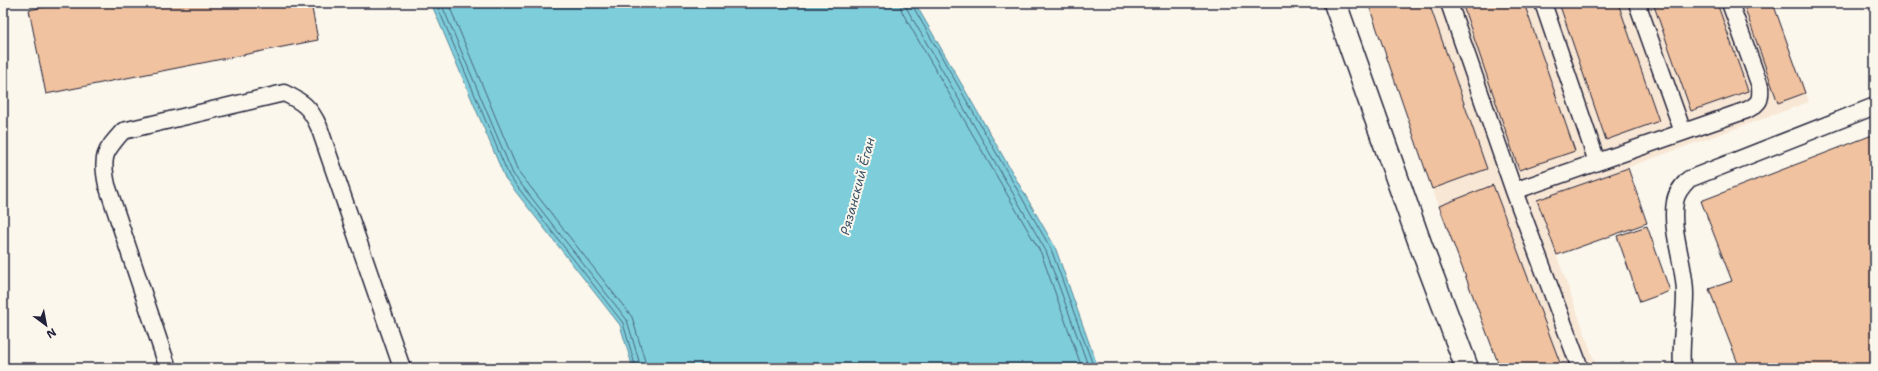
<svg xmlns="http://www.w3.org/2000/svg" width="1878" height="371" font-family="'Shantell Sans',sans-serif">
<rect width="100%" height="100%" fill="#fbf7ec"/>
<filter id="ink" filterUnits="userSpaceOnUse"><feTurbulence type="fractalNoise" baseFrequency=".025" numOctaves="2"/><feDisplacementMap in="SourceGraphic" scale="8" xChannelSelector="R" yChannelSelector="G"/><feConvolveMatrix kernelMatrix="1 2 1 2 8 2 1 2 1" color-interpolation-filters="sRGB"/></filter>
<g filter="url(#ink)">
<path fill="#f8e7d5" d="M1368,3H1773L1809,102L1537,200L1597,368H1500L1432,189Z"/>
<path fill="#7ecddb" stroke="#59899b" d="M431,3H915L1055,247L1098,368H633L620,325L505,178Z"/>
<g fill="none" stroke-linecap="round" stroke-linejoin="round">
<path stroke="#47667b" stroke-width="1" d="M436,3L509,176L623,323L636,368
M441,3L513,174L627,320L641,368
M448,3L518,171L632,317L647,368
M900,3L902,12L1041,253L1082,368
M906,3L907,9L1046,251L1089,368
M911,3L1051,249L1094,368"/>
</g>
<path fill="#f0c29f" stroke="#22223b" d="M63,3H311L318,40L46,94L29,10Z
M1368,3H1429L1487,169L1432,189Z
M1462,3H1524L1575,151L1519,170Z
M1559,3H1618L1659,121L1606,140Z
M1653,3H1717L1748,91L1691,111Z
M1743,3H1773L1805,93L1778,103Z
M1875,134V368H1734L1739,366L1709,289L1732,281L1701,201Z
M1628,168L1647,223L1557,255L1537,200Z
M1493,185L1562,368H1500L1439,206Z
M1647,226L1670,291L1640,302L1617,236Z"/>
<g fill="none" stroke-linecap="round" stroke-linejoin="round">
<g stroke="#22223b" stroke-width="19">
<path id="service" d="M1449,3L1514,191L1580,368
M1543,3L1597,162
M1637,3L1683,132
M1514,191L1747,110C1760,103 1761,100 1760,86L1730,3
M168,368L107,185C101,157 104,152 123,131L284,93C303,102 310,107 319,127L402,368
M1682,368C1680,343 1685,319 1685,294C1685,264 1670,231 1675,202C1676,193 1682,186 1689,179L1875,106"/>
</g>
<g stroke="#22223b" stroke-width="25">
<path id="minor" d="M1335,3L1421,246L1467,368"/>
</g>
<use href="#service" stroke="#fbf7ec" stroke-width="16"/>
<use href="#minor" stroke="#fbf7ec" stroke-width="22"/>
</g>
</g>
<g text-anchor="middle" stroke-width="4" stroke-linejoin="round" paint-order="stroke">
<g font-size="13" font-style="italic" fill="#3e556b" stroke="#fbf7ec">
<text transform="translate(857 186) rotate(-75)" y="5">Рязанский Ёган</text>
</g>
</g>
<rect width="1878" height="371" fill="none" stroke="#fbf7ec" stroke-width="16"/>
<rect x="8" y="8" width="1862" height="355" fill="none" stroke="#22223b" stroke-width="1.5" filter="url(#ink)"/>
<g transform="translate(46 325) rotate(148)" stroke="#fbf7ec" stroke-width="3" paint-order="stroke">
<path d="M0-3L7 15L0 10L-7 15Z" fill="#22223b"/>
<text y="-6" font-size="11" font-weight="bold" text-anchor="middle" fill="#22223b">N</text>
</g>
</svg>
